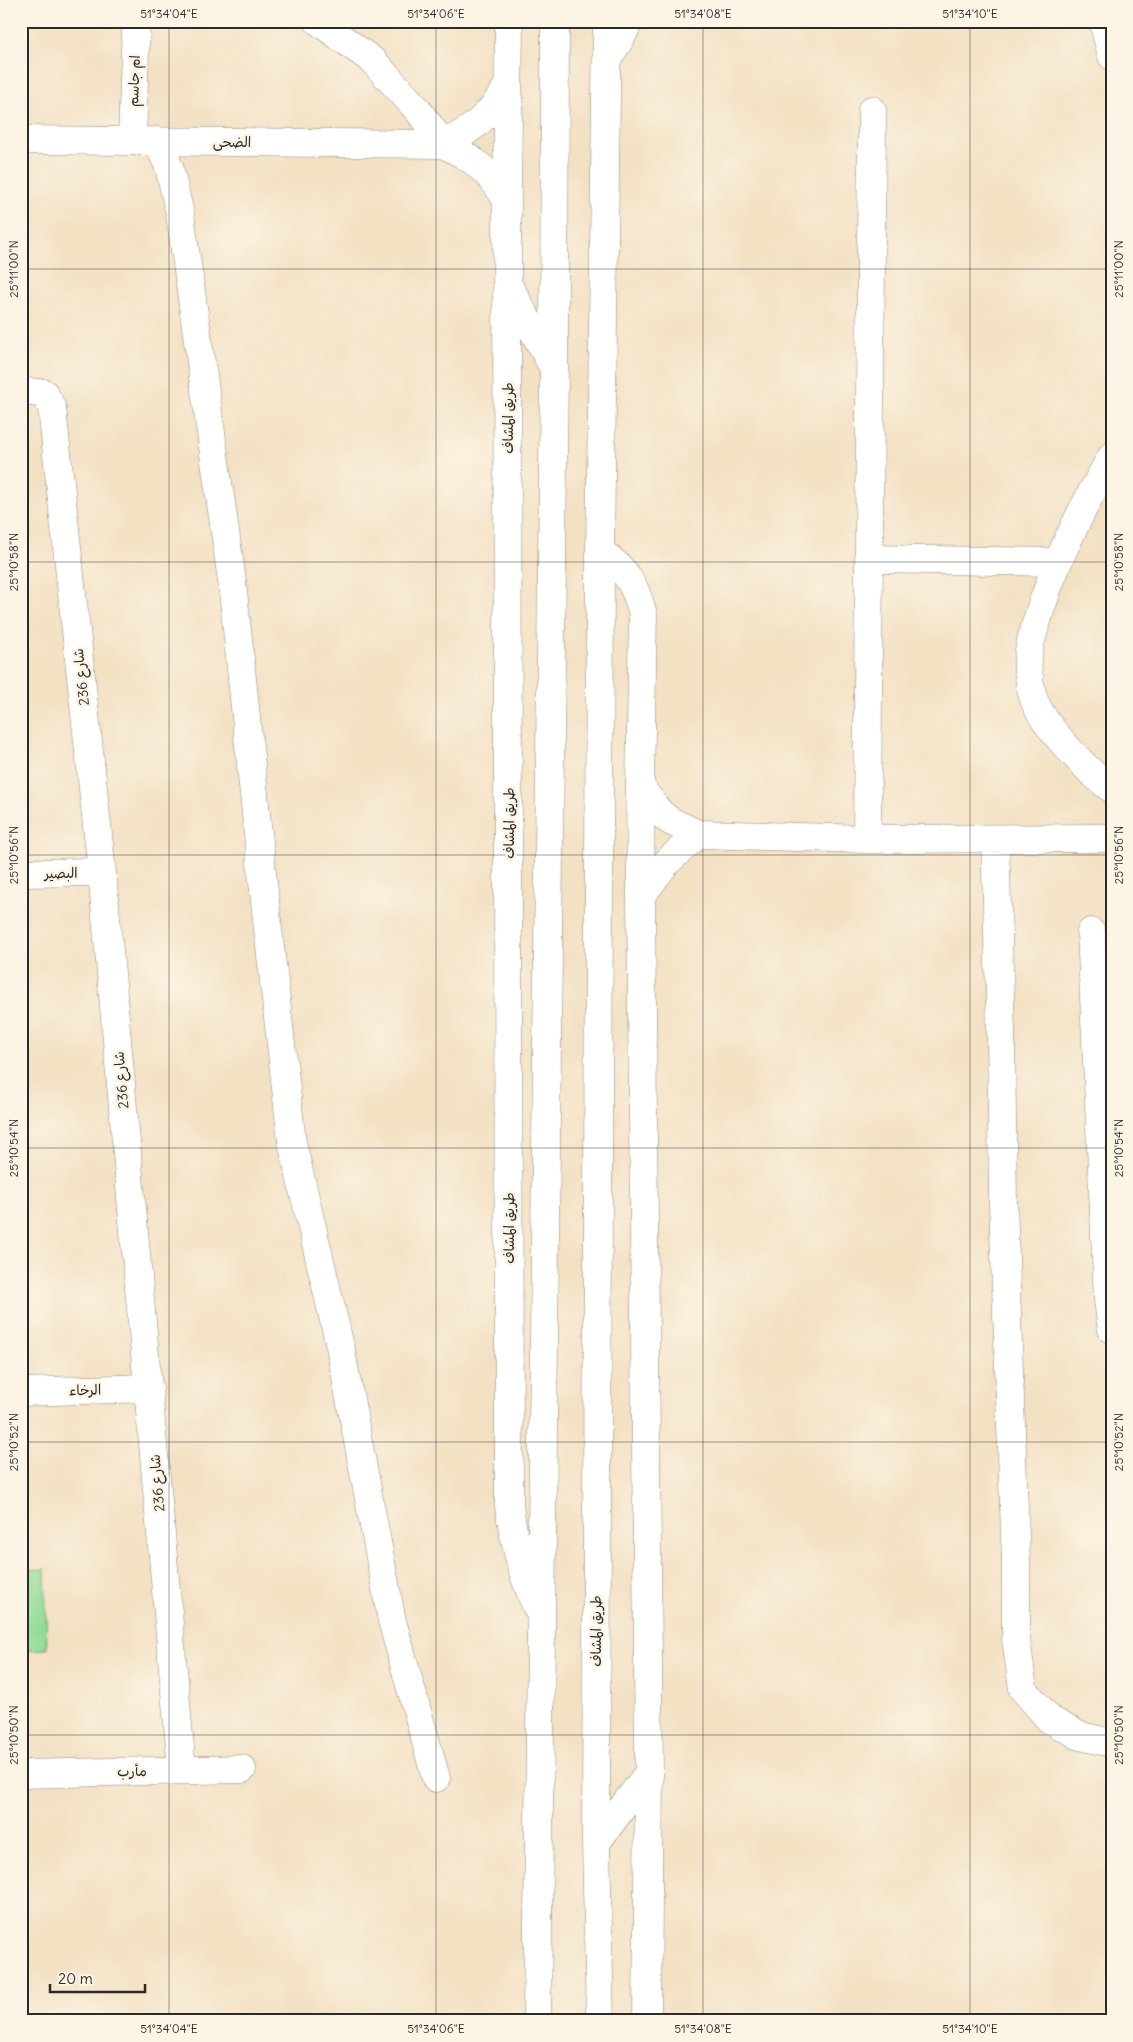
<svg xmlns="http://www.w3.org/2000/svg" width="1133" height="2042" font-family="Delius,'Playpen Sans Arabic',sans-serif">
<rect width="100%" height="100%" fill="#fcf5e5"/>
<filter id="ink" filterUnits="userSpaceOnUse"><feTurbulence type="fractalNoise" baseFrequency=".02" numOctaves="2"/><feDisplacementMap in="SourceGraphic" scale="10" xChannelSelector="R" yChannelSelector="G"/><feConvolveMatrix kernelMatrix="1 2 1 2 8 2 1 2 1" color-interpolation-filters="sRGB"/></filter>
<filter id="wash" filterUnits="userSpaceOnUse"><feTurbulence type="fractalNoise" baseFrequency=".0096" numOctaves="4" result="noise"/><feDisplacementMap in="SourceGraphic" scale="20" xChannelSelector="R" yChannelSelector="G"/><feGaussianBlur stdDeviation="1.12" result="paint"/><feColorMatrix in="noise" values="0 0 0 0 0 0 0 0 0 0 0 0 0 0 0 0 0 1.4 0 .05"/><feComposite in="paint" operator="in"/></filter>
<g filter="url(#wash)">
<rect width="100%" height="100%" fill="#f3e1c4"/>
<path fill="#92db97" stroke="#5e8361" d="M45,1569L47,1649L21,1650V1570Z"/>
</g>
<g filter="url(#ink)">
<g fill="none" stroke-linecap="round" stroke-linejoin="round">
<g stroke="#8f8678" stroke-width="29">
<path id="minor" d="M318,21L373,61L417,109L443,144
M509,21L507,201L509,1506C514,1542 522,1577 538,1610
M1103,21L1112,56
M608,58L621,38L629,21
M21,140L443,144C473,158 491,172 507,201
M132,141L136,21
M157,141L169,167L180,214L232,581L266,911L292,1142L340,1346L392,1621L436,1778
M443,144C472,131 492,114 508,85
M510,288L553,367
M21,393L27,392L44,393L52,408L102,872L182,1770
M1112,456C1083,506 1057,557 1040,611C1034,630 1026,651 1028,671C1029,679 1031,689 1033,697C1041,724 1089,773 1112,789
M600,552C626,569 635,584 643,614L640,786L649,1772L647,2021
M869,559L1058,562
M640,786L658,811L670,821L698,834L867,839L1112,838
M867,839L872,110
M995,839L1001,1031L1003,1203L1016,1564V1639L1023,1689L1049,1719L1080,1736L1112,1743
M21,873L102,872
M641,896L667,862L698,834
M1091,932L1108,1300L1112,1330
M21,1392L149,1388
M21,1774L242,1769
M596,1843L649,1772
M537,2021L554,368L555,21
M600,2021L596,1843L600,552L607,21"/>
</g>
<use href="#minor" stroke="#fff" stroke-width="28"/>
</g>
</g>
<path fill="none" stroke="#2b2b2b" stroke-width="1" stroke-opacity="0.45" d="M169,21V2021M436,21V2021M703,21V2021M970,21V2021M21,269H1112M21,562H1112M21,855H1112M21,1148H1112M21,1442H1112M21,1735H1112"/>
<g text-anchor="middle" stroke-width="5" stroke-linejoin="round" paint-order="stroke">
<g font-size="14" fill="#2b2b2b" stroke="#fcf5e5">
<text transform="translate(134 81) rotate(-88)" y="5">ام جاسم</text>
<text x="232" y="147">الضحى</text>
<text transform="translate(508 418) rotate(-90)" y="5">طريق المشاف</text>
<text transform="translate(81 677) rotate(-96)" y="5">شارع 236</text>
<text transform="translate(509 823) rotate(-90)" y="5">طريق المشاف</text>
<text transform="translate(61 873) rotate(-1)" y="5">البصير</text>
<text transform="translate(121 1080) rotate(-95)" y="5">شارع 236</text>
<text transform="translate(509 1228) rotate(-90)" y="5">طريق المشاف</text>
<text transform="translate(85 1390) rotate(-2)" y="5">الرخاء</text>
<text transform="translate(157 1483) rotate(-95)" y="5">شارع 236</text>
<text transform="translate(596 1631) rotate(-90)" y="5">طريق المشاف</text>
<text transform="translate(132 1771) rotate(-1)" y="5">مأرب</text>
</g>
</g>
<rect width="1133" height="2042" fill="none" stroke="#fcf5e5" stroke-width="55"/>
<path d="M50 1984v8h95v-8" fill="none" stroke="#2b2b2b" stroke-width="2.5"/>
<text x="58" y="1984" font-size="15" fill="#2b2b2b" stroke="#fcf5e5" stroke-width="4" paint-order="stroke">20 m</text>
<rect x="28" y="28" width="1078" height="1986" fill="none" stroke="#2b2b2b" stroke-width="2"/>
<g font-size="12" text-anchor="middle" fill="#2b2b2b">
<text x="169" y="18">51°34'04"E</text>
<text x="436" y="18">51°34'06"E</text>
<text x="703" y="18">51°34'08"E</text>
<text x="970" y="18">51°34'10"E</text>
<text transform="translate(14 269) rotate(-90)" y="4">25°11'00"N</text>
<text transform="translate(1119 269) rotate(-90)" y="4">25°11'00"N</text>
<text transform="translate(14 562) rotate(-90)" y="4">25°10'58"N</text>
<text transform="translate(1119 562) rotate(-90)" y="4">25°10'58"N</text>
<text transform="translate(14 855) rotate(-90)" y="4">25°10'56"N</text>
<text transform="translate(1119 855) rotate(-90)" y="4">25°10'56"N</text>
<text transform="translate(14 1148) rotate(-90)" y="4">25°10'54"N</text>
<text transform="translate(1119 1148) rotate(-90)" y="4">25°10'54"N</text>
<text transform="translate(14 1442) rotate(-90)" y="4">25°10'52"N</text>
<text transform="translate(1119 1442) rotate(-90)" y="4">25°10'52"N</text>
<text transform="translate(14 1735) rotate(-90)" y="4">25°10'50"N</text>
<text transform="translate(1119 1735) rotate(-90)" y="4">25°10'50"N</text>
<text x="169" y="2033">51°34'04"E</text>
<text x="436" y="2033">51°34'06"E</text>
<text x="703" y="2033">51°34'08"E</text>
<text x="970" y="2033">51°34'10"E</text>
</g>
</svg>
